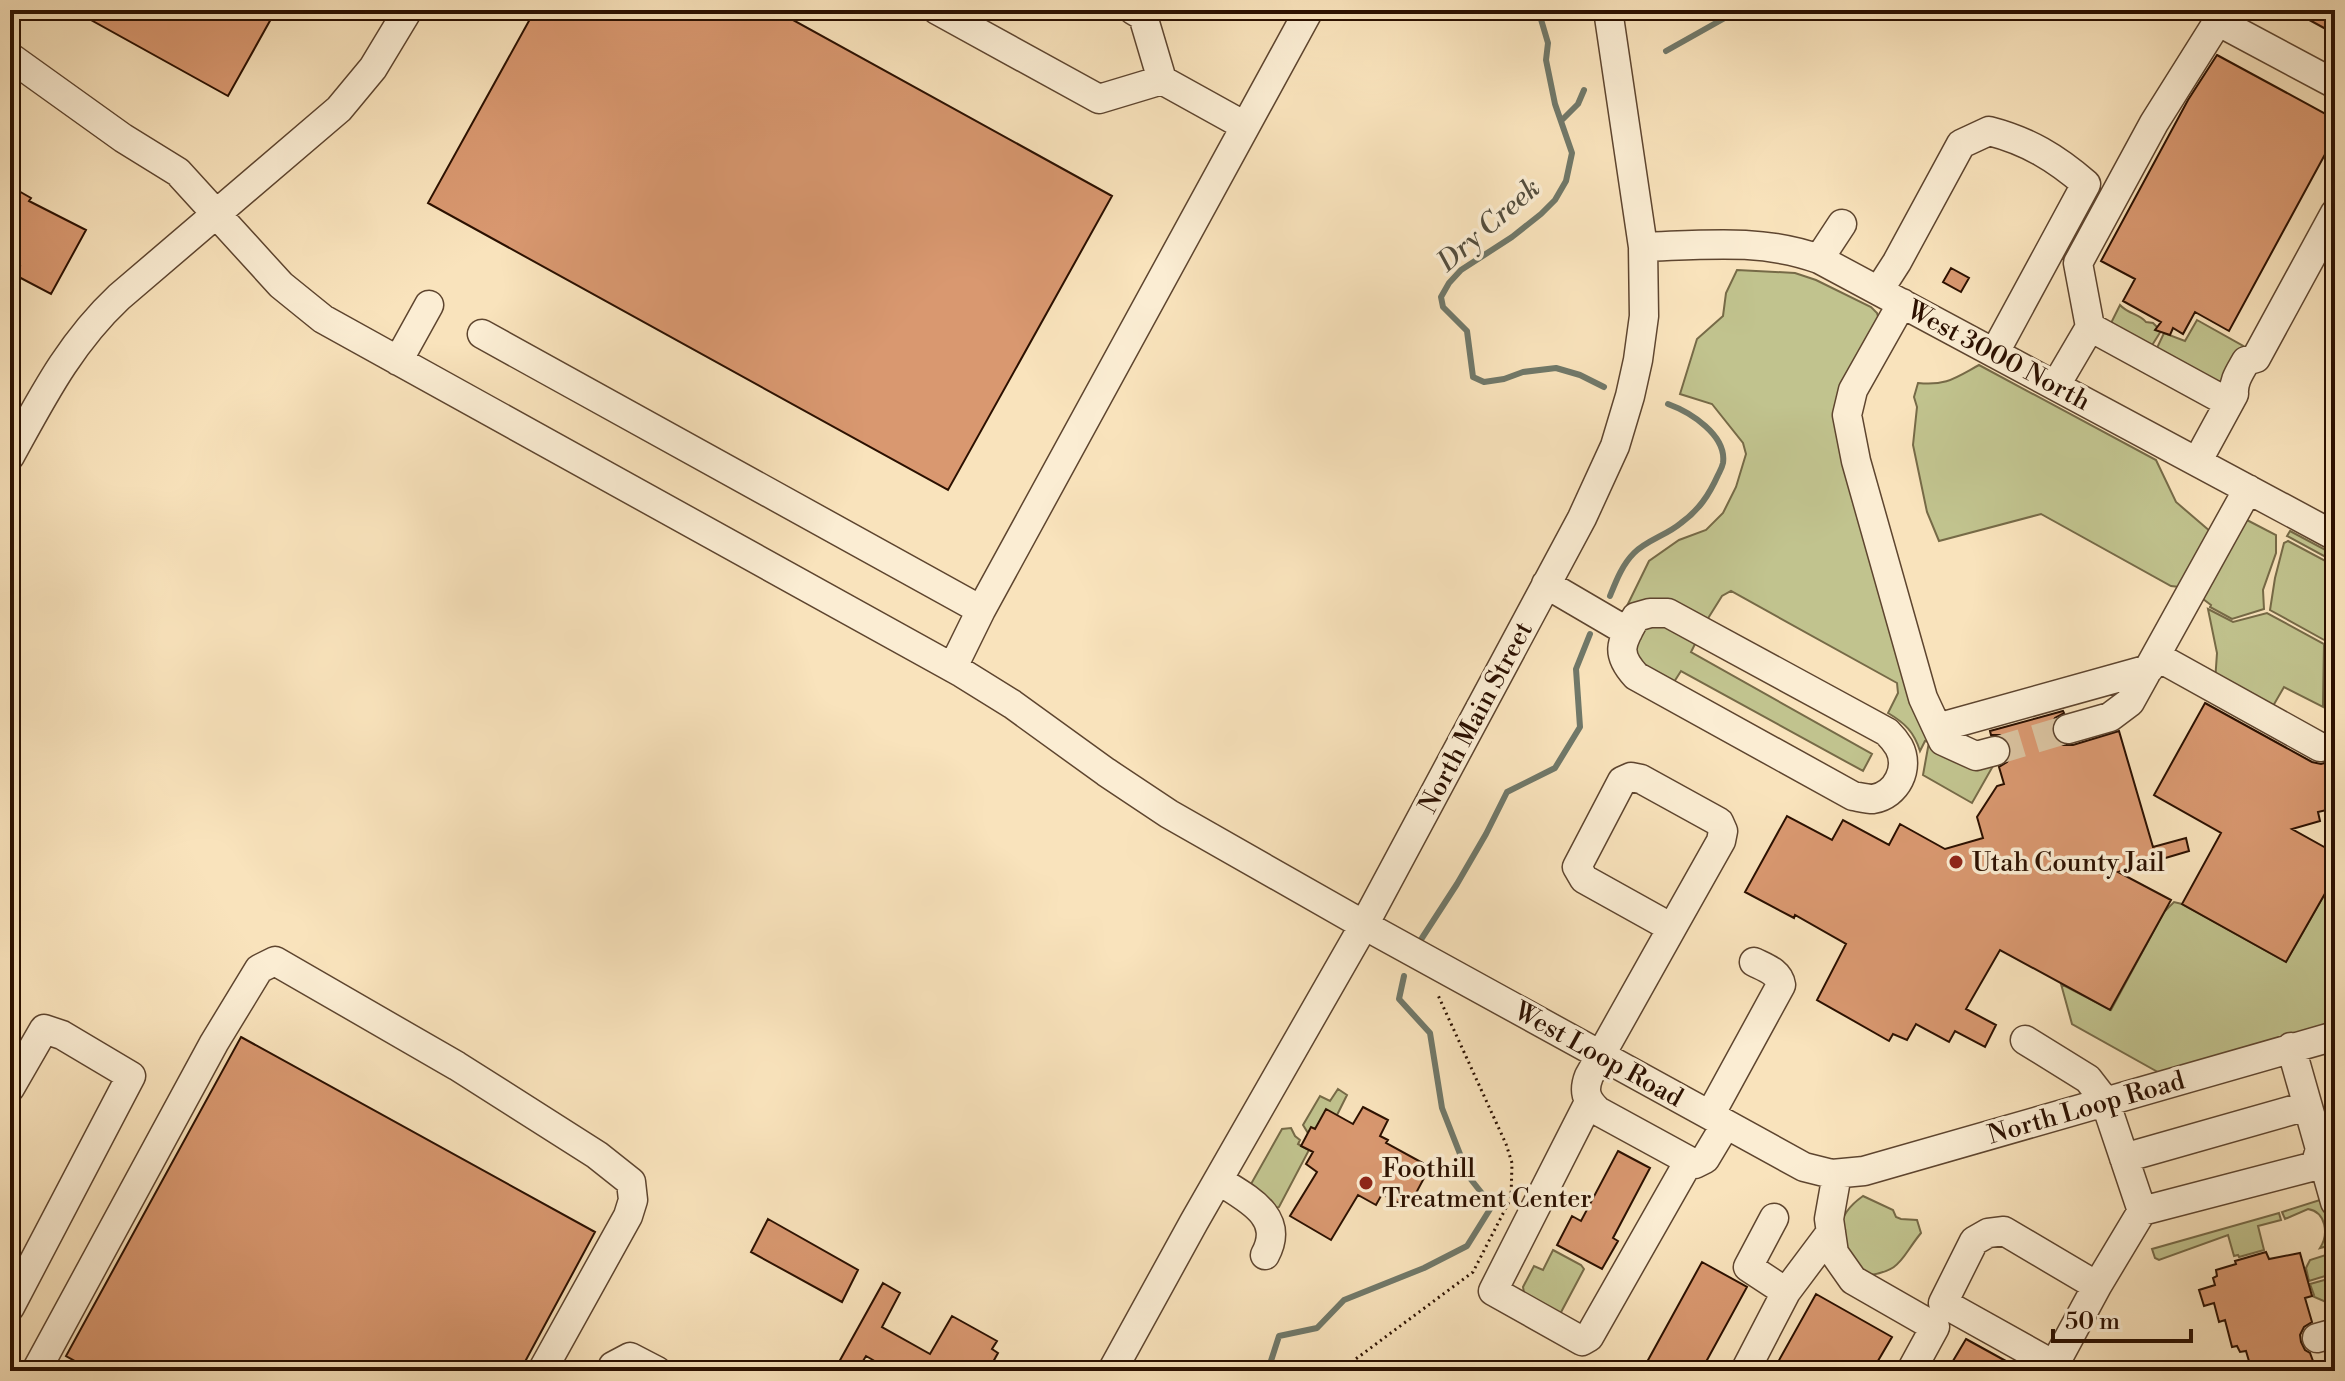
<svg xmlns="http://www.w3.org/2000/svg" width="2345" height="1381" font-family="'Libre Bodoni',serif">
<rect width="100%" height="100%" fill="#f9e3bc"/>
<filter id="stains"><feTurbulence type="fractalNoise" baseFrequency=".0025" numOctaves="4"/><feColorMatrix values="0 0 0 0 .2 0 0 0 0 .09 0 0 0 0 .02 0 0 0 .5 -.17"/></filter>
<radialGradient id="worn" r=".72"><stop offset=".6" stop-color="#630" stop-opacity="0"/><stop offset="1" stop-color="#630" stop-opacity=".3"/></radialGradient>
<path fill="#c1c38e" stroke="#766a47" stroke-width="2" d="M1737,270L1795,273L1816,280L1871,307L1877,313L1880,323L1846,389L1913,686L1991,761L1993,766L1972,803L1923,775L1929,742L1925,741L1920,751C1914,732 1905,723 1888,713L1898,693L1897,683L1731,591L1722,596L1707,620L1625,610L1649,561L1679,540L1706,530L1723,513L1736,487L1746,454L1743,443L1712,404L1680,394L1697,339L1723,316L1726,293Z
M2120,305C2128,314 2140,314 2146,322L2153,323L2161,331L2151,347L2111,323Z
M2197,320L2245,347L2224,385L2156,350L2164,333L2185,341Z
M1979,365L2156,460L2176,502L2211,532L2188,588L2171,586L2041,514L1939,541L1927,512L1913,445L1917,407L1914,397L1918,383C1946,386 1955,378 1979,365Z
M2245,519L2276,535V553L2263,590L2264,609L2232,619L2210,607L2211,605L2199,596Z
M2290,531L2335,555V562L2287,536Z
M2288,541L2335,566V637L2326,641L2270,610L2275,578L2284,543Z
M2208,609L2233,622L2267,613L2324,644L2323,707L2284,687L2269,713L2215,682L2217,653Z
M1662,621L1696,642L1691,652L1872,754L1863,771L1681,671L1674,682C1659,676 1638,670 1635,651C1633,644 1641,633 1644,627Z
M2335,640V714L2326,708L2328,646Z
M2335,876V1027L2165,1076L2072,1024L2061,984L2111,1010L2164,912L2174,902L2182,904L2286,962Z
M1338,1089L1347,1095L1337,1115L1308,1133L1303,1125L1320,1096L1330,1101Z
M1291,1128L1295,1136L1300,1140L1298,1144L1309,1150L1279,1207L1276,1208L1251,1184L1282,1129Z
M1863,1196L1893,1210L1896,1217L1901,1219L1917,1220L1921,1233C1899,1260 1903,1271 1864,1276C1844,1243 1825,1223 1863,1196Z
M2323,1199L2335,1244L2320,1248C2329,1234 2326,1212 2308,1209L2285,1219L2282,1212Z
M2279,1213L2281,1220L2258,1226L2264,1250L2239,1257L2238,1255L2234,1256L2228,1235L2159,1260L2155,1258L2152,1249Z
M1553,1250L1581,1265L1584,1269L1559,1316L1524,1293L1523,1287L1534,1266L1543,1270Z
M2335,1252V1273L2309,1281L2306,1268L2310,1260Z
M2335,1277V1302H2326L2312,1296L2314,1295L2310,1284Z"/>
<g fill="none" stroke-linecap="round" stroke-linejoin="round">
<path stroke="#707869" stroke-width="6" d="M1541,10L1540,16L1548,43L1546,60L1555,104L1572,153L1566,181L1555,200L1541,214L1512,237L1461,270L1449,283L1441,297L1443,307L1467,331L1473,377L1484,382L1504,379L1523,372L1556,368L1580,375L1604,387
M1666,51L1739,10
M1561,121L1578,104L1584,90
M1610,596C1616,581 1622,565 1634,553C1647,540 1667,535 1681,523C1699,510 1709,495 1718,475C1720,471 1722,468 1723,463C1727,435 1690,412 1668,404
M1422,938L1457,884L1486,834L1507,792L1555,768L1580,727L1576,669L1590,634
M1273,1371L1269,1367L1279,1336L1317,1328L1344,1300L1424,1268L1467,1246L1492,1206L1469,1177L1442,1108L1430,1033L1399,999L1404,976"/>
</g>
<path fill="#d99870" stroke="#2b1000" stroke-width="2" d="M73,10H276L228,96Z
M535,10H775L1112,196L948,490L428,203Z
M2291,10H2335V34Z
M2217,55L2335,119V136L2229,331L2195,312L2183,334L2173,328L2170,335L2155,330L2161,322L2123,301L2135,279L2101,261L2188,100Z
M10,186L31,198L29,201L86,230L51,294L15,275L20,266L10,260Z
M1951,268L1969,278L1961,292L1943,282Z
M2205,703L2312,762L2321,764L2328,762L2335,755V808L2318,812L2320,821L2292,829L2335,853V876L2286,962L2182,904L2221,833L2154,795Z
M2063,711L2064,713L2055,718L2051,726L2052,734L2057,742L2063,745H2073L2119,731L2153,847L2186,838L2189,851L2118,872L2171,900L2110,1010L2000,950L1966,1009L1996,1025L1985,1047L1955,1031L1949,1042L1916,1024L1907,1040L1893,1034L1889,1041L1817,1000L1846,944L1795,915L1794,918L1745,892L1787,816L1832,840L1843,820L1889,845L1900,824L1945,849L1983,838L1977,817L1997,786L2004,784L1999,767L2007,762L2012,755L2011,746L2008,740L2000,735H1991L1990,731Z
M241,1037L595,1232L520,1371H93L66,1356Z
M1363,1107L1388,1120L1380,1136L1388,1140L1386,1143L1430,1167L1408,1208L1382,1194L1376,1205L1358,1195L1331,1240L1290,1216L1317,1172L1306,1164L1313,1152L1301,1146L1311,1127L1315,1129L1326,1109L1353,1124Z
M1618,1151L1650,1168L1613,1238L1618,1241L1602,1269L1557,1245L1572,1216L1581,1221Z
M768,1219L858,1270L842,1302L751,1252Z
M2266,1252L2269,1259L2300,1253L2312,1296L2305,1298L2312,1322L2304,1327L2300,1335L2301,1342L2305,1350L2310,1353L2313,1361L2278,1371H2271L2269,1362L2251,1368L2246,1351L2240,1352L2237,1346L2232,1347L2225,1320L2219,1322L2214,1303L2204,1306L2199,1290L2215,1285L2213,1278L2217,1276L2216,1270L2236,1264L2235,1261Z
M1702,1262L1747,1287L1701,1371H1642Z
M883,1283L900,1293L882,1327L930,1354L952,1316L997,1341L992,1349L998,1353L988,1371H892L866,1356L857,1371H834Z
M1816,1294L1892,1337L1872,1371H1773Z
M1966,1339L2024,1371H1947Z"/>
<g fill="none" stroke-linecap="round" stroke-linejoin="round">
<path stroke="#dac3a0" stroke-width="28" stroke-dasharray="28 14" stroke-linecap="butt" d="M1995,751L2068,729"/>
<g stroke="#5e452f" stroke-width="31">
<path id="minor" d="M937,10L1099,99L1162,80L1245,126
M1133,10L1143,16L1162,80
M2219,22L2335,84
M10,57L123,138L178,172L281,285L323,319L962,673L1012,704L1106,772L1169,814L1364,925L1804,1167L1832,1174L1864,1171L2335,1036
M1643,247C1703,245 1761,238 1819,259L2335,536
M1819,259L1842,224
M1879,290L1897,262L1961,144L1989,131C2028,141 2056,158 2086,184L1995,352
M1902,303L1853,390L1847,415L1856,461L1923,698L1943,741L1976,756L1995,751
M2090,327L2229,403
M482,334L981,610
M398,361L429,305
M2056,385L2090,327L2078,263L2154,123L2225,10
M10,456C42,398 69,344 119,297L339,109L373,68L408,10
M2197,462L2234,394C2233,381 2240,372 2246,361L2256,358L2335,213
M1546,584L1628,632
M1650,613H1668L1887,732C1891,736 1896,742 1899,747C1910,768 1897,795 1873,799C1867,799 1859,797 1853,796L1636,676C1614,652 1622,642 1636,617Z
M2156,656L2320,747
M953,667L981,610L1309,10
M1937,728L2149,669
M2068,729L2110,717L2130,702L2248,489
M1672,928L1721,841L1723,831L1719,822L1641,779L1631,777L1622,781L1577,867L1584,879L1672,928L1589,1076C1583,1091 1586,1100 1598,1111L1695,1164L1705,1159L1726,1124
M2025,1040L2088,1079L2105,1101L2142,1211L2097,1286L2051,1371
M10,1088L44,1029L62,1035L131,1076L10,1307
M1589,1102L1493,1291L1582,1341L1589,1337L1689,1161
M1710,1115L1781,985C1779,972 1766,968 1754,962
M2320,1149L2335,1202
M2124,1158L2307,1106
M1837,1174L1829,1219L1834,1253L1853,1280L1935,1327L1911,1371
M1218,1180C1246,1198 1286,1216 1265,1255
M2142,1211L2315,1166L2320,1149L2291,1047
M1774,1218L1748,1267L1786,1292
M2317,1338L2335,1333
M2054,1365L1943,1303L1974,1241L1988,1233L2004,1231L2097,1286
M36,1371L214,1043L259,969L275,961L457,1066L597,1155L631,1182L633,1200L628,1216L542,1371
M611,1371L613,1366L630,1357L657,1371
M1112,1371L1194,1222L1364,925L1582,518L1615,446L1630,396L1638,360L1644,316L1643,247L1608,10
M1745,1371L1786,1292L1831,1232"/>
</g>
<path stroke="#2b1000" stroke-width="3" stroke-dasharray="2 4" stroke-linecap="butt" d="M1343,1371L1349,1364L1473,1272L1511,1198L1512,1163L1506,1144L1437,993"/>
<use href="#minor" stroke="#fbedd3" stroke-width="28"/>
</g>
<g fill="#8f2418" stroke="#fbedd3" stroke-width="3">
<circle cx="1956" cy="862" r="8"/>
<circle cx="1366" cy="1183" r="8"/>
</g>
<g text-anchor="middle" stroke-width="7" stroke-linejoin="round" paint-order="stroke">
<g font-size="26" fill="#2b1000" stroke="#fbedd3">
<text transform="translate(1999 355) rotate(28)" y="9">West 3000 North</text>
<text transform="translate(1475 717) rotate(-62)" y="9">North Main Street</text>
<text transform="translate(1599 1054) rotate(29)" y="9">West Loop Road</text>
<text transform="translate(2086 1107) rotate(-16)" y="9">North Loop Road</text>
</g>
<g font-size="26" fill="#2b1000" stroke="#fbedd3" text-anchor="start">
<text x="1972" y="871">Utah County Jail</text>
<text x="1382" y="1177">Foothill<tspan x="1382" dy="30">Treatment Center</tspan></text>
</g>
<g font-size="28" font-style="italic" fill="#534d3d" stroke="#fbedd3">
<text transform="translate(1488 224) rotate(-41)" y="10">Dry Creek</text>
</g>
</g>
<rect width="2345" height="1381" fill="none" stroke="#f9e3bc" stroke-width="40"/>
<rect x="12" y="12" width="2321" height="1357" fill="none" stroke="#2b1000" stroke-width="4"/>
<rect x="20" y="20" width="2305" height="1341" fill="none" stroke="#2b1000" stroke-width="2"/>
<path d="M2053 1329v12h138v-12" fill="none" stroke="#2b1000" stroke-width="4"/>
<text x="2065" y="1329" font-size="24" fill="#2b1000" stroke="#fbedd3" stroke-width="6" paint-order="stroke">50 m</text>
<rect width="100%" height="100%" filter="url(#stains)"/>
<rect width="100%" height="100%" fill="url(#worn)"/>
</svg>
